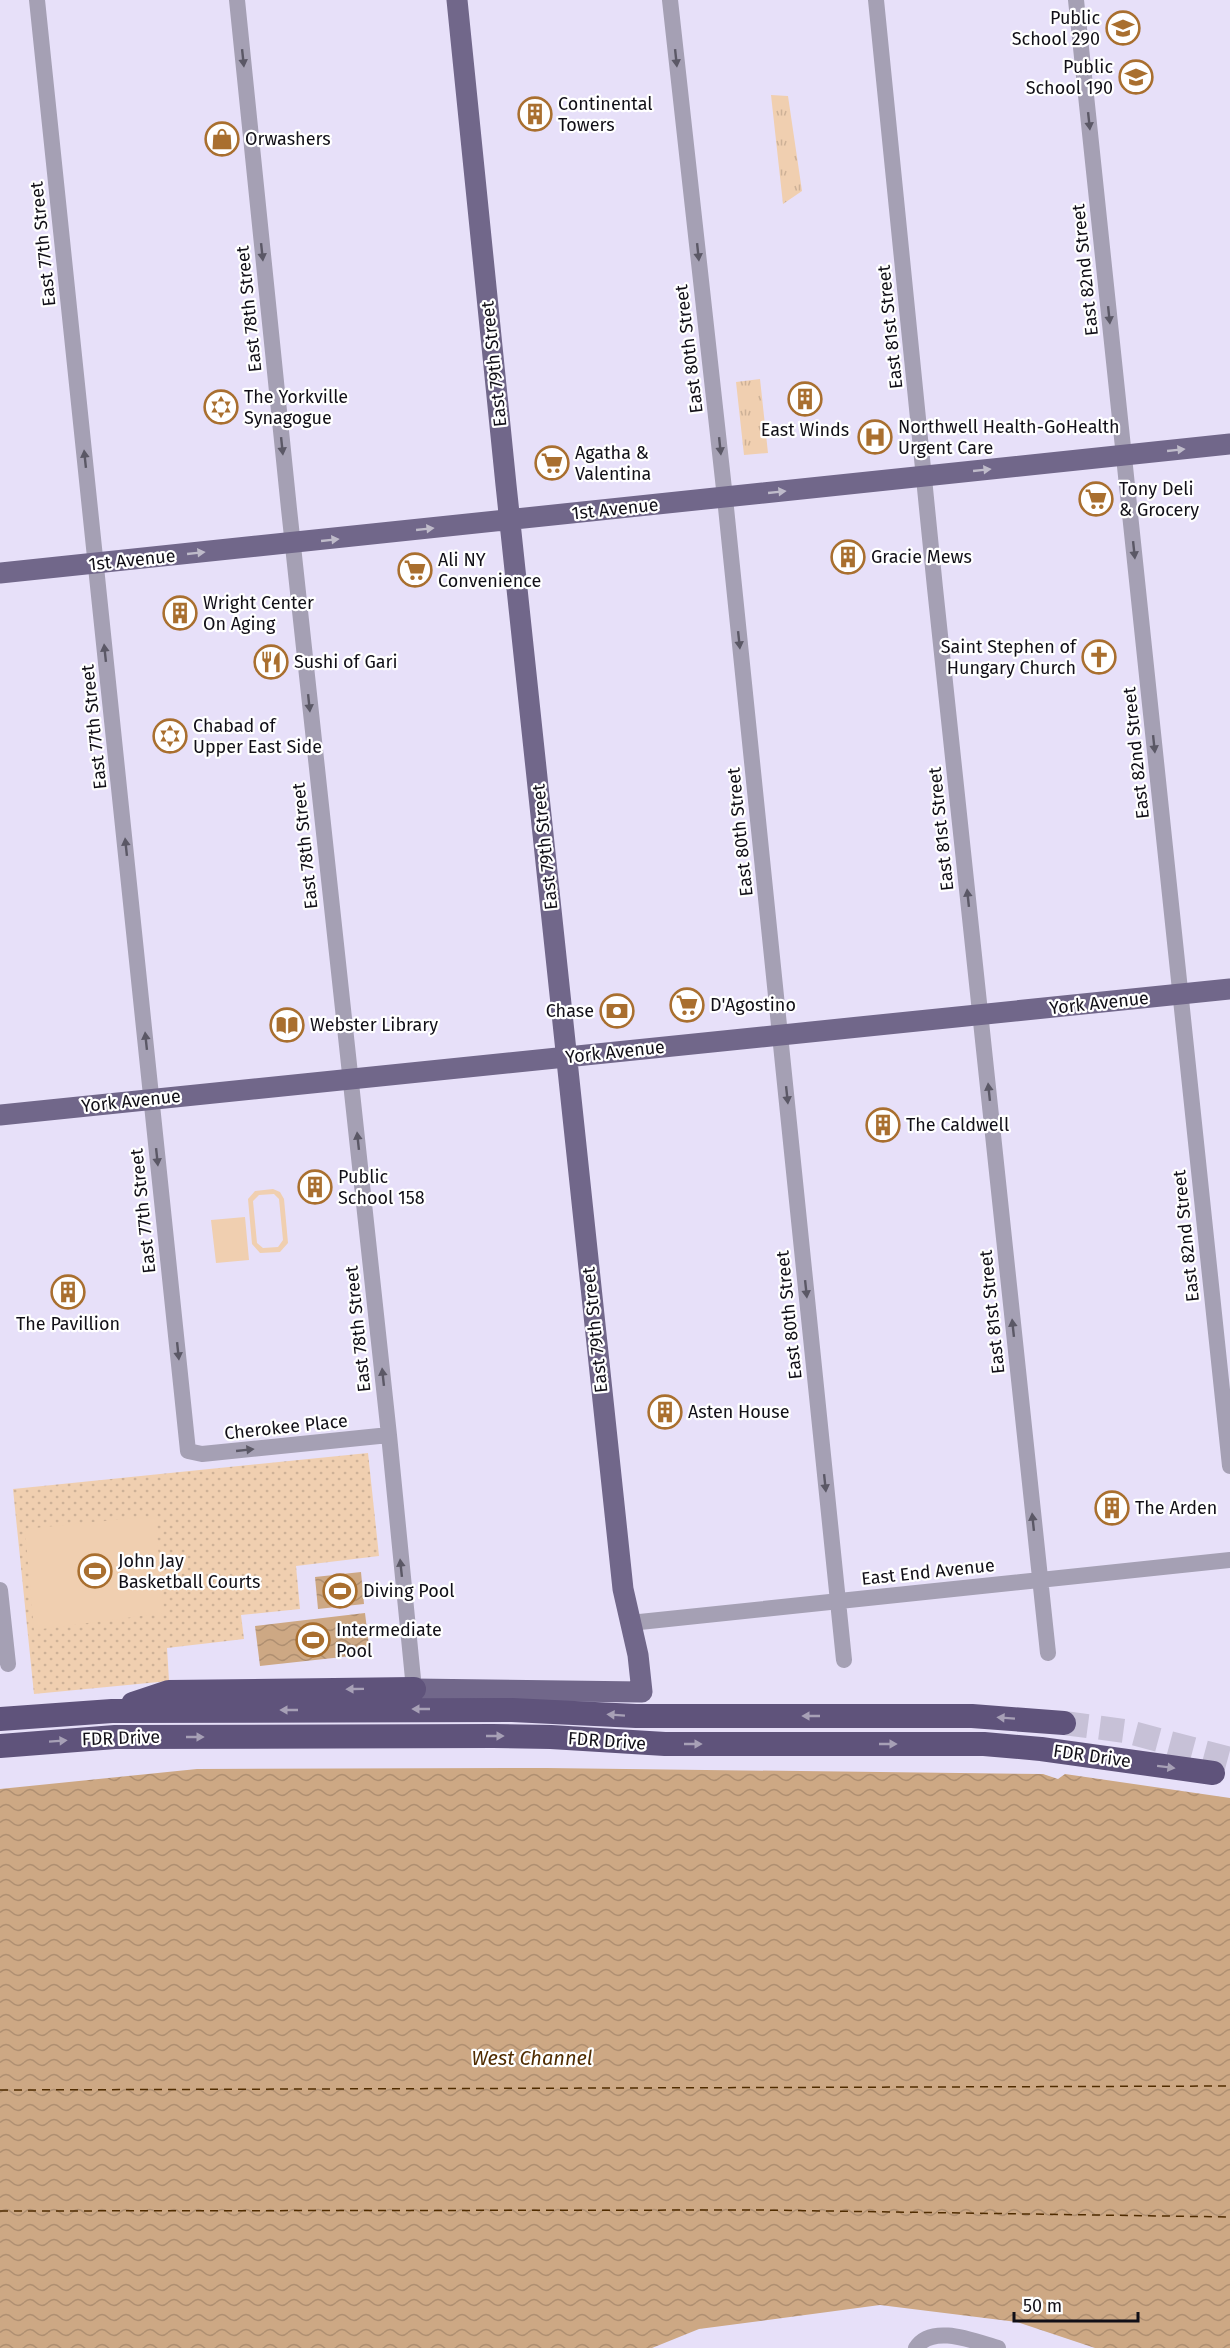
<svg xmlns="http://www.w3.org/2000/svg" width="1230" height="2348" font-family="'Fira Sans',sans-serif">
<defs>
<pattern id="grass-tufts" width="24" height="20" patternUnits="userSpaceOnUse" patternTransform="scale(1.5)"><rect width="24" height="20" fill="#f0cfb0"/><path d="M3 7l-1-3M5 7V3M7 7l1-3M15 17l-1-3M17 17v-4M19 17l1-3" fill="none" stroke="#cdb197"/></pattern>
<pattern id="park-dots" width="8" height="8" patternUnits="userSpaceOnUse" patternTransform="scale(1.5)"><rect width="8" height="8" fill="#f0cfb0"/><path d="M2 2h.1M6 6h.1" fill="none" stroke="#cdb197" stroke-width="1.8" stroke-linecap="round"/></pattern>
<pattern id="water-waves" width="16" height="10" patternUnits="userSpaceOnUse" patternTransform="scale(1.5)"><rect width="16" height="10" fill="#cda884"/><path d="M0 5q4-4 8 0t8 0" fill="none" stroke="#af8f71"/></pattern>
</defs>
<rect width="100%" height="100%" fill="#e7e0f9"/>
<path fill="url(#grass-tufts)" d="M771,95L788,96L802,191L783,204Z
M760,379L768,453L744,455L736,382Z"/>
<path fill="url(#park-dots)" d="M368,1453L379,1556L296,1566L300,1609L241,1615L244,1639L167,1648L169,1681L34,1694L13,1489Z"/>
<path fill="#f0cfb0" fill-rule="evenodd" d="M273,1189L280,1192L284,1199L288,1243L280,1252L260,1253L252,1244L248,1199L255,1191ZM274,1194L279,1199L283,1240L278,1247L263,1248L257,1243L253,1201L259,1195Z
M245,1217L249,1260L216,1263L211,1220Z
M155,1516L164,1613L34,1630L25,1529Z"/>
<path fill="url(#water-waves)" d="M361,1572L364,1604L318,1609L315,1577Z
M365,1613L370,1654L260,1666L255,1626Z
M547,1768L1043,1774L1058,1779L1065,1774L1230,1798V2348H1095L1017,2322L880,2305L699,2329L652,2348H0V1789L197,1769Z"/>
<g fill="none" stroke-linecap="round" stroke-linejoin="round">
<path stroke="#502c00" stroke-width="1.5" stroke-dasharray="8 6" stroke-linecap="butt" d="M0,2090L1230,2086
M0,2211L761,2210L1230,2217"/>
<path stroke="#c7c1d7" stroke-width="24" stroke-dasharray="24 12" stroke-linecap="butt" d="M1064,1723L1125,1731L1230,1759"/>
<path stroke="#a5a0b4" stroke-width="16" d="M37,0L188,1451L202,1454L389,1435
M237,0L289,509L389,1435L414,1689
M670,0L725,498L844,1660
M876,0L935,588L1048,1653
M1076,0L1230,1466
M0,1590L8,1664
M630,1623L1230,1560
M916,2348C932,2323 976,2342 998,2348"/>
<path stroke="#71678a" stroke-width="21" d="M0,573L1230,444
M0,1115L1230,989
M414,1689L642,1692L638,1655L623,1589L506,485L457,0"/>
<path stroke="#5f537b" stroke-width="24" d="M133,1704L169,1692L414,1689
M0,1719L112,1711L512,1710L636,1716H972L1064,1723
M0,1746L115,1737L493,1736L551,1737L665,1744H984L1041,1749L1213,1773"/>
</g>
<defs><path id="oneway-solid" d="M-6-.8H1V-3.2L6.5 0L1 3.2V.8H-6Z" transform="scale(1.5)"/></defs>
<g fill="#5b5866">
<use href="#oneway-solid" transform="translate(243 58) rotate(84)"/>
<use href="#oneway-solid" transform="translate(676 58) rotate(84)"/>
<use href="#oneway-solid" transform="translate(1089 121) rotate(84)"/>
<use href="#oneway-solid" transform="translate(262 252) rotate(84)"/>
<use href="#oneway-solid" transform="translate(698 252) rotate(84)"/>
<use href="#oneway-solid" transform="translate(1109 315) rotate(84)"/>
<use href="#oneway-solid" transform="translate(282 446) rotate(84)"/>
<use href="#oneway-solid" transform="translate(720 446) rotate(84)"/>
<use href="#oneway-solid" transform="translate(85 459) rotate(-96)"/>
<use href="#oneway-solid" transform="translate(1134 550) rotate(84)"/>
<use href="#oneway-solid" transform="translate(739 640) rotate(84)"/>
<use href="#oneway-solid" transform="translate(105 653) rotate(-96)"/>
<use href="#oneway-solid" transform="translate(309 703) rotate(84)"/>
<use href="#oneway-solid" transform="translate(1154 744) rotate(84)"/>
<use href="#oneway-solid" transform="translate(126 847) rotate(-96)"/>
<use href="#oneway-solid" transform="translate(968 898) rotate(-96)"/>
<use href="#oneway-solid" transform="translate(146 1041) rotate(-96)"/>
<use href="#oneway-solid" transform="translate(989 1092) rotate(-96)"/>
<use href="#oneway-solid" transform="translate(787 1095) rotate(84)"/>
<use href="#oneway-solid" transform="translate(358 1141) rotate(-96)"/>
<use href="#oneway-solid" transform="translate(157 1157) rotate(84)"/>
<use href="#oneway-solid" transform="translate(806 1289) rotate(84)"/>
<use href="#oneway-solid" transform="translate(1013 1328) rotate(-96)"/>
<use href="#oneway-solid" transform="translate(178 1351) rotate(84)"/>
<use href="#oneway-solid" transform="translate(383 1377) rotate(-96)"/>
<use href="#oneway-solid" transform="translate(245 1450) rotate(-6)"/>
<use href="#oneway-solid" transform="translate(825 1483) rotate(84)"/>
<use href="#oneway-solid" transform="translate(1033 1522) rotate(-96)"/>
<use href="#oneway-solid" transform="translate(401 1568) rotate(-96)"/>
</g>
<g fill="#bfbbca">
<use href="#oneway-solid" transform="translate(1176 450) rotate(-6)"/>
<use href="#oneway-solid" transform="translate(982 470) rotate(-6)"/>
<use href="#oneway-solid" transform="translate(777 492) rotate(-6)"/>
<use href="#oneway-solid" transform="translate(425 529) rotate(-6)"/>
<use href="#oneway-solid" transform="translate(330 540) rotate(-6)"/>
<use href="#oneway-solid" transform="translate(196 553) rotate(-6)"/>
</g>
<g fill="#a7a0b6">
<use href="#oneway-solid" transform="translate(355 1689) rotate(179)"/>
<use href="#oneway-solid" transform="translate(421 1709) rotate(-180)"/>
<use href="#oneway-solid" transform="translate(289 1710) rotate(-180)"/>
<use href="#oneway-solid" transform="translate(616 1715) rotate(-176)"/>
<use href="#oneway-solid" transform="translate(811 1716) rotate(180)"/>
<use href="#oneway-solid" transform="translate(1006 1718) rotate(-176)"/>
<use href="#oneway-solid" transform="translate(495 1736)"/>
<use href="#oneway-solid" transform="translate(195 1737)"/>
<use href="#oneway-solid" transform="translate(58 1741) rotate(-4)"/>
<use href="#oneway-solid" transform="translate(693 1744)"/>
<use href="#oneway-solid" transform="translate(888 1744)"/>
<use href="#oneway-solid" transform="translate(1166 1767) rotate(7)"/>
</g>
<defs>
<g id="school-ring" transform="scale(1.725)"><circle r="9.5" fill="#fff" stroke="#a96f2f" stroke-width="1.5"/><path d="M0-5L7-2L0 1L-7-2ZM-4 1L0 2.5L4 1V4Q0 6-4 4Z" fill="#a96f2f"/></g>
<g id="building-ring" transform="scale(1.725)"><circle r="9.5" fill="#fff" stroke="#a96f2f" stroke-width="1.5"/><path d="M-4-6H4V6H1V3H-1V6H-4ZM-2.5-4.3h1.7v1.8h-1.7ZM.8-4.3h1.7v1.8H.8ZM-2.5-1h1.7V.8h-1.7ZM.8-1h1.7V.8H.8Z" fill="#a96f2f"/></g>
<g id="shop-ring" transform="scale(1.725)"><circle r="9.5" fill="#fff" stroke="#a96f2f" stroke-width="1.5"/><path d="M-5-2.5h2.3a2.7 3.5 0 0 1 5.4 0H5L5.5 6h-11ZM-1.5-2.5h3a1.5 2.3 0 0 0-3 0Z" fill="#a96f2f"/></g>
<g id="synagogue-ring" transform="scale(1.725)"><circle r="9.5" fill="#fff" stroke="#a96f2f" stroke-width="1.5"/><path d="M0-6.5L5.6 3.2H-5.6ZM0 6.5L5.6-3.2H-5.6Z" fill="#a96f2f"/></g>
<g id="hospital-ring" transform="scale(1.725)"><circle r="9.5" fill="#fff" stroke="#a96f2f" stroke-width="1.5"/><path d="M-5-5h3v3.5h4V-5h3V5h-3V1.5h-4V5h-3Z" fill="#a96f2f"/></g>
<g id="supermarket-ring" transform="scale(1.725)"><circle r="9.5" fill="#fff" stroke="#a96f2f" stroke-width="1.5"/><path d="M-6-5.5h2.5l.6 2H6L4.5 2H-2.5L-4.4-4H-6ZM-1.5 3.2a1.3 1.3 0 1 0 .1 0ZM3 3.2a1.3 1.3 0 1 0 .1 0Z" fill="#a96f2f"/></g>
<g id="church-ring" transform="scale(1.725)"><circle r="9.5" fill="#fff" stroke="#a96f2f" stroke-width="1.5"/><path d="M-1.2-6h2.4v3.5h3.3v2.4h-3.3V6h-2.4V-.1h-3.3v-2.4h3.3Z" fill="#a96f2f"/></g>
<g id="restaurant-ring" transform="scale(1.725)"><circle r="9.5" fill="#fff" stroke="#a96f2f" stroke-width="1.5"/><path d="M-5-6h1v4h1v-4h1v4h1v-4h1v5L-1.5 .5V6h-2V.5L-5-1ZM5-6V6H3V1.5H1.5Q1.5-4 5-6Z" fill="#a96f2f"/></g>
<g id="bank-ring" transform="scale(1.725)"><circle r="9.5" fill="#fff" stroke="#a96f2f" stroke-width="1.5"/><path d="M-6-4H6V4H-6ZM0-2.3a2.3 2.3 0 1 0 0 4.6a2.3 2.3 0 1 0 0-4.6Z" fill="#a96f2f"/></g>
<g id="library-ring" transform="scale(1.725)"><circle r="9.5" fill="#fff" stroke="#a96f2f" stroke-width="1.5"/><path d="M-6-4Q-3-5.5-.7-3.5V5Q-3 3-6 4ZM6-4Q3-5.5 .7-3.5V5Q3 3 6 4Z" fill="#a96f2f"/></g>
<g id="stadium-ring" transform="scale(1.725)"><circle r="9.5" fill="#fff" stroke="#a96f2f" stroke-width="1.5"/><path d="M0-5a6.5 5 0 1 0 0 10a6.5 5 0 1 0 0-10ZM-3.5-1.8h7v3.6h-7Z" fill="#a96f2f"/></g>
</defs>
<g fill-rule="evenodd">
<use href="#school-ring" x="1123" y="28"/>
<use href="#school-ring" x="1136" y="77"/>
<use href="#building-ring" x="535" y="114"/>
<use href="#shop-ring" x="222" y="139"/>
<use href="#building-ring" x="805" y="399"/>
<use href="#synagogue-ring" x="221" y="407"/>
<use href="#hospital-ring" x="875" y="437"/>
<use href="#supermarket-ring" x="552" y="463"/>
<use href="#supermarket-ring" x="1096" y="499"/>
<use href="#building-ring" x="848" y="557"/>
<use href="#supermarket-ring" x="415" y="570"/>
<use href="#building-ring" x="180" y="613"/>
<use href="#church-ring" x="1099" y="657"/>
<use href="#restaurant-ring" x="271" y="662"/>
<use href="#synagogue-ring" x="170" y="736"/>
<use href="#supermarket-ring" x="687" y="1005"/>
<use href="#bank-ring" x="617" y="1011"/>
<use href="#library-ring" x="287" y="1025"/>
<use href="#building-ring" x="883" y="1125"/>
<use href="#building-ring" x="315" y="1187"/>
<use href="#building-ring" x="68" y="1292"/>
<use href="#building-ring" x="665" y="1412"/>
<use href="#building-ring" x="1112" y="1508"/>
<use href="#stadium-ring" x="95" y="1571"/>
<use href="#stadium-ring" x="340" y="1591"/>
<use href="#stadium-ring" x="313" y="1640"/>
</g>
<g text-anchor="middle" stroke-width="4.5" stroke-linejoin="round" paint-order="stroke">
<g font-size="18" fill="#110f17" stroke="#fff" text-anchor="start">
<text x="1100" y="24" text-anchor="end">Public<tspan x="1100" dy="21">School 290</tspan></text>
<text x="1113" y="73" text-anchor="end">Public<tspan x="1113" dy="21">School 190</tspan></text>
<text x="558" y="110">Continental<tspan x="558" dy="21">Towers</tspan></text>
<text x="245" y="145">Orwashers</text>
<text x="244" y="403">The Yorkville<tspan x="244" dy="21">Synagogue</tspan></text>
<text x="898" y="433">Northwell Health-GoHealth<tspan x="898" dy="21">Urgent Care</tspan></text>
<text x="805" y="436" text-anchor="middle">East Winds</text>
<text x="575" y="459">Agatha &amp;<tspan x="575" dy="21">Valentina</tspan></text>
<text x="1119" y="495">Tony Deli<tspan x="1119" dy="21">&amp; Grocery</tspan></text>
<text x="871" y="563">Gracie Mews</text>
<text x="438" y="566">Ali NY<tspan x="438" dy="21">Convenience</tspan></text>
<text x="203" y="609">Wright Center<tspan x="203" dy="21">On Aging</tspan></text>
<text x="1076" y="653" text-anchor="end">Saint Stephen of<tspan x="1076" dy="21">Hungary Church</tspan></text>
<text x="294" y="668">Sushi of Gari</text>
<text x="193" y="732">Chabad of<tspan x="193" dy="21">Upper East Side</tspan></text>
<text x="710" y="1011">D'Agostino</text>
<text x="594" y="1017" text-anchor="end">Chase</text>
<text x="310" y="1031">Webster Library</text>
<text x="906" y="1131">The Caldwell</text>
<text x="338" y="1183">Public<tspan x="338" dy="21">School 158</tspan></text>
<text x="68" y="1330" text-anchor="middle">The Pavillion</text>
<text x="688" y="1418">Asten House</text>
<text x="1135" y="1514">The Arden</text>
<text x="118" y="1567">John Jay<tspan x="118" dy="21">Basketball Courts</tspan></text>
<text x="363" y="1597">Diving Pool</text>
<text x="336" y="1636">Intermediate<tspan x="336" dy="21">Pool</tspan></text>
</g>
<g font-size="18" fill="#110f17" stroke="#fff">
<text transform="translate(43 244) rotate(-96)" y="6">East 77th Street</text>
<text transform="translate(1085 270) rotate(-96)" y="6">East 82nd Street</text>
<text transform="translate(249 309) rotate(-96)" y="6">East 78th Street</text>
<text transform="translate(890 327) rotate(-96)" y="6">East 81st Street</text>
<text transform="translate(689 349) rotate(-97)" y="6">East 80th Street</text>
<text transform="translate(494 364) rotate(-96)" y="6">East 79th Street</text>
<text transform="translate(615 509) rotate(-6)" y="6">1st Avenue</text>
<text transform="translate(132 560) rotate(-6)" y="6">1st Avenue</text>
<text transform="translate(94 727) rotate(-96)" y="6">East 77th Street</text>
<text transform="translate(1136 753) rotate(-96)" y="6">East 82nd Street</text>
<text transform="translate(941 829) rotate(-96)" y="6">East 81st Street</text>
<text transform="translate(740 832) rotate(-96)" y="6">East 80th Street</text>
<text transform="translate(305 846) rotate(-96)" y="6">East 78th Street</text>
<text transform="translate(545 847) rotate(-96)" y="6">East 79th Street</text>
<text transform="translate(1099 1003) rotate(-6)" y="6">York Avenue</text>
<text transform="translate(615 1052) rotate(-6)" y="6">York Avenue</text>
<text transform="translate(131 1101) rotate(-6)" y="6">York Avenue</text>
<text transform="translate(143 1211) rotate(-96)" y="6">East 77th Street</text>
<text transform="translate(1186 1236) rotate(-96)" y="6">East 82nd Street</text>
<text transform="translate(992 1312) rotate(-96)" y="6">East 81st Street</text>
<text transform="translate(789 1315) rotate(-96)" y="6">East 80th Street</text>
<text transform="translate(358 1329) rotate(-96)" y="6">East 78th Street</text>
<text transform="translate(595 1330) rotate(-96)" y="6">East 79th Street</text>
<text transform="translate(286 1427) rotate(-6)" y="6">Cherokee Place</text>
<text transform="translate(928 1572) rotate(-6)" y="6">East End Avenue</text>
<text transform="translate(121 1738) rotate(-2)" y="6">FDR Drive</text>
<text transform="translate(607 1741) rotate(4)" y="6">FDR Drive</text>
<text transform="translate(1092 1756) rotate(8)" y="6">FDR Drive</text>
</g>
<g font-size="20" font-style="italic" fill="#502c00" stroke="#fff">
<text x="532" y="2065">West Channel</text>
</g>
</g>
<path d="M1014 2312v9h124v-9" fill="none" stroke="#110f17" stroke-width="3"/>
<text x="1023" y="2312" font-size="18" fill="#110f17" stroke="#ffffff" stroke-width="4.5" paint-order="stroke">50 m</text>
</svg>
